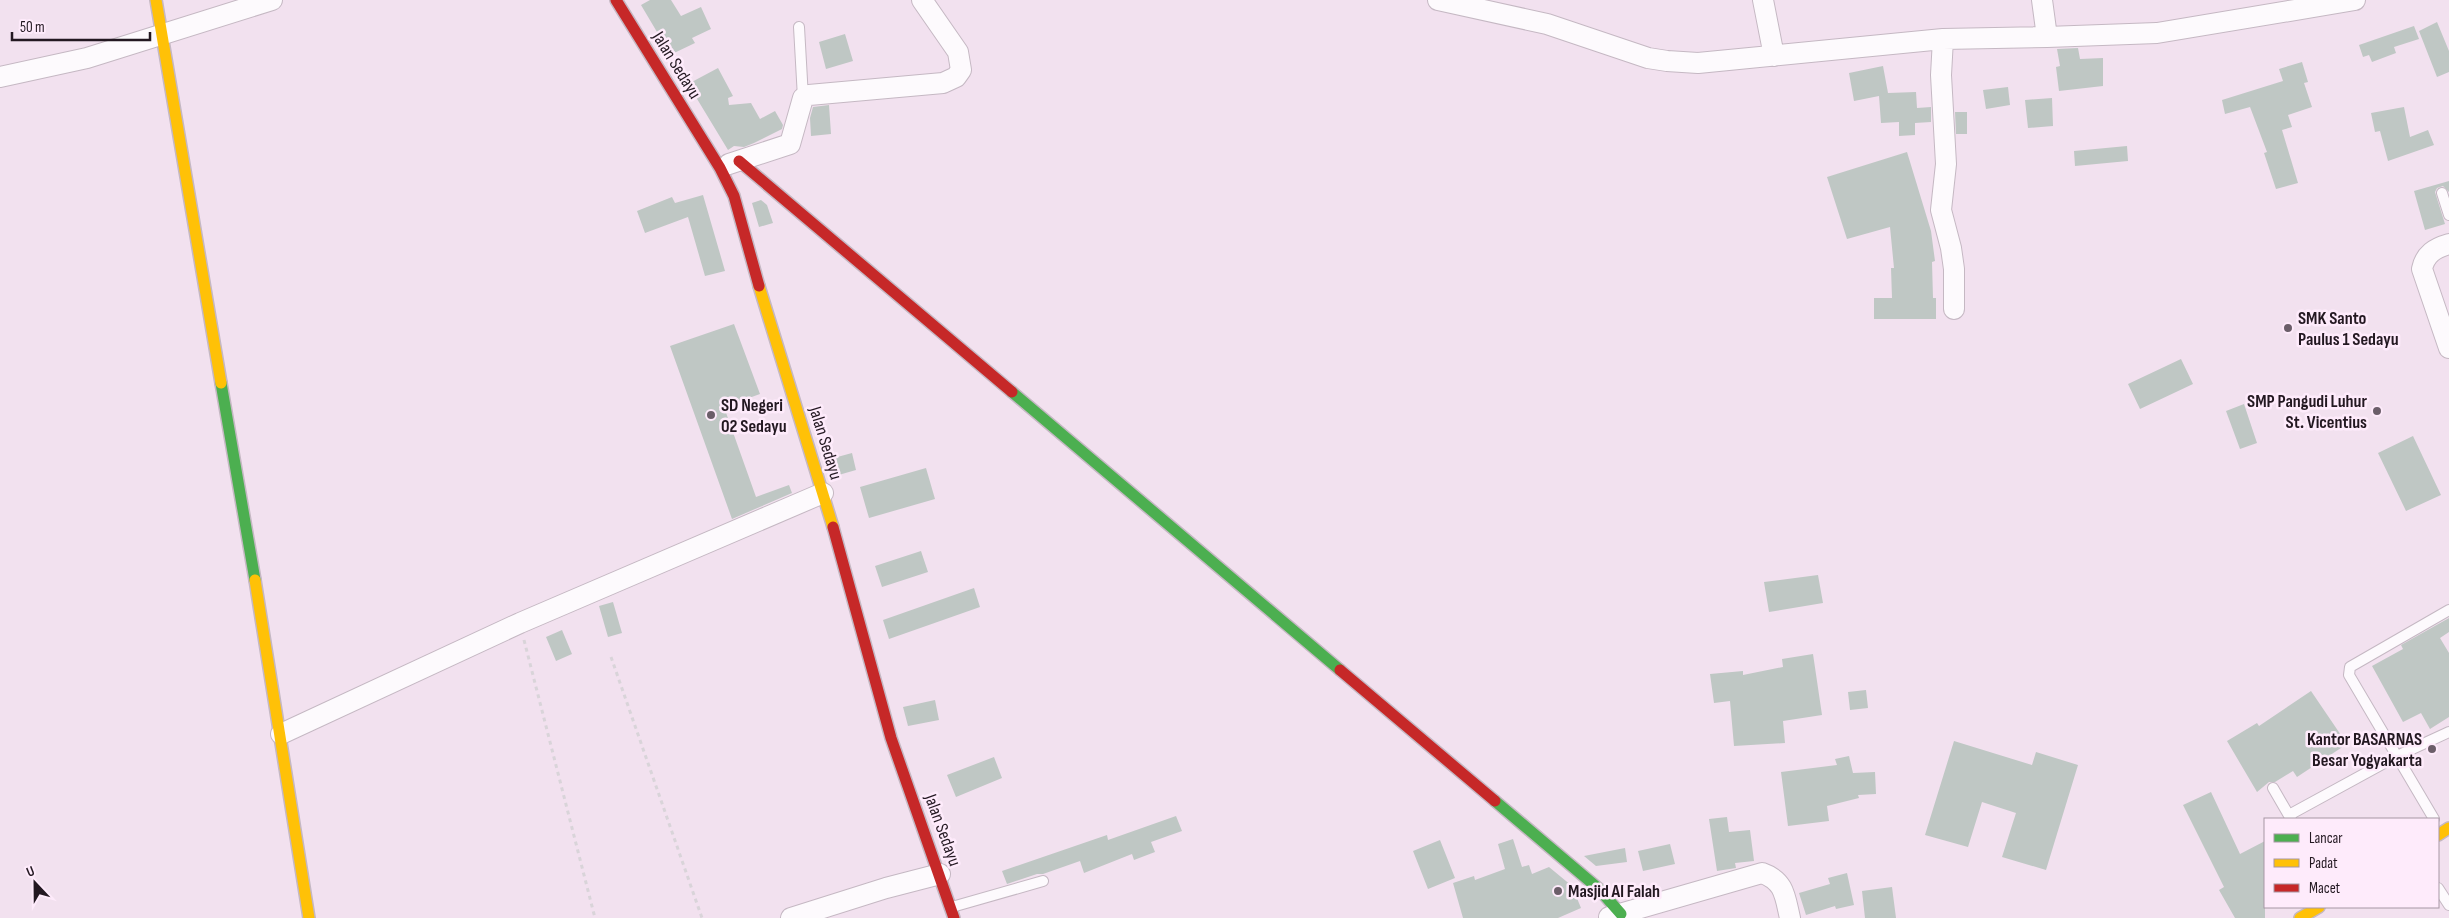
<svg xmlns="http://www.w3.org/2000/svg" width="2449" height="918" font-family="'Sofia Sans Condensed',sans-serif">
<rect width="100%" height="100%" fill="#f2e1ef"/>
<path fill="#bfc7c4" d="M650,0H671L681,16L701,7L711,29L692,38L695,43L672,54L668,43L663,46L655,33L657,32L641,5Z
M2437,22L2449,51V72L2437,77L2419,31Z
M2414,26L2419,39L2394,47L2396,53L2372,62L2369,55L2363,57L2359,45Z
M845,34L853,61L826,69L819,42Z
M2078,48L2080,59L2103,58V86L2059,91L2056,67L2060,66L2057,49Z
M2302,62L2308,82L2304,83L2312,107L2288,115L2292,127L2282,130L2298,183L2276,189L2264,153L2267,152L2250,107L2225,114L2222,100L2283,81L2279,69Z
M1883,66L1888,93L1916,92L1917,108L1931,107V122L1915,123V135L1899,136V122L1881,123L1879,96L1854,101L1849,73Z
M718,68L733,96L728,98L729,105L751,103L760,119L775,111L783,125L782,129L754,143L744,147L734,146L728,150L688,84Z
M2008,87L2010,105L1986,109L1983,90Z
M2052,98L2053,126L2028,128L2025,100Z
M829,105L831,134L811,136L810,118L813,107Z
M2404,107L2410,137L2428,130L2434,145L2388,161L2380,131L2375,132L2371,113Z
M1955,112H1967V134H1956Z
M2127,146L2128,161L2075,166L2074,151Z
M1907,152L1931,231L1935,261L1932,262L1933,298H1936V319H1874V298H1892L1891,268H1894L1890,227L1847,239L1827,177Z
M2449,181V192L2443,186L2437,188L2435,192L2445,224L2425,230L2414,191Z
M703,195L725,271L705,276L688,217L645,233L637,211L672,197L675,203Z
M761,200L767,205L773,223L759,227L752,203Z
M734,324L760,394L724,407L756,497L789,485L792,493L732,519L670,346Z
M2181,359L2193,384L2140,409L2128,384Z
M2244,404L2257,443L2240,449L2226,411Z
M2413,436L2441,495L2406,511L2378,453Z
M852,453L856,470L835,476L830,459Z
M926,468L935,499L869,518L860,487Z
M921,551L928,572L882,587L875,566Z
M1818,575L1823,603L1769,612L1764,582Z
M974,588L980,607L889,639L883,620Z
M613,602L622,633L608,637L599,606Z
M2449,618V632L2440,638L2449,653V717L2430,729L2421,713L2403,722L2372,666L2403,649L2401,645Z
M562,630L572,654L556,661L546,637Z
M1813,654L1822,715L1783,721L1785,743L1734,746L1730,701L1714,703L1710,674L1743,671V675L1783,667L1782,659Z
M1866,690L1868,708L1850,710L1848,692Z
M2311,691L2347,744L2297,777L2293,771L2275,782H2269L2257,792L2227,741L2257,723L2259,726Z
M935,700L939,720L908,726L903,707Z
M1954,741L2032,765L2036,752L2078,765L2046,870L2002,857L2016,813L1982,802L1968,847L1925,835Z
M1849,756L1853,773L1875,772L1876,794L1858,795L1859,798L1827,806L1829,821L1788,826L1781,772L1837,765L1835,759Z
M994,757L1002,778L956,797L947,775Z
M2211,792L2240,854L2265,841V918H2235L2219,890L2224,887L2183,805Z
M1176,816L1182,831L1151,842L1155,852L1134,860L1132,854L1084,873L1080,861L1043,874H1037L1007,884L1002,871L1107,835L1108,840Z
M1727,817L1729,832L1750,830L1754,861L1735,863L1736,868L1717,871L1709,819Z
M1513,839L1522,867L1529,865L1532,874L1549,867L1572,886L1581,908L1558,918H1463L1453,883L1474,876L1475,880L1505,869L1498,844Z
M1440,840L1455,878L1428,889L1413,851Z
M1670,844L1675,864L1643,871L1638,851Z
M1625,848L1627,862L1596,866L1584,856Z
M1847,873L1854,905L1836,909L1835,906L1806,915L1799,893L1830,884L1828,878Z
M1892,887L1896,918H1865L1862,891Z"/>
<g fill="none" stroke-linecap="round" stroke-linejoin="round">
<g stroke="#c5b8c3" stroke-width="12">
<path id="lane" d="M799,27L803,98
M2442,193L2449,215
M2273,788L2291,819
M2289,815L2397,756L2449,732
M2434,819L2349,675L2350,667L2449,610
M2438,888L2449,905
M952,907L1043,881"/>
</g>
<g stroke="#c5b8c3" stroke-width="22">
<path id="street" d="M1438,0L1547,24L1648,58L1667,61L1698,63L1943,39
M1763,0L1774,56
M2047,37L2157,33L2355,0
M0,77L87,58L272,0
M729,164L790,144L803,98L809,95L943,83L956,77L961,70L958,52L922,0
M2449,244C2435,248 2425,254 2422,269L2449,348
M1954,309V269L1951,248L1941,210L1946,164L1941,75L1943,39L2047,37L2042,0
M281,734L520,623L823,493
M1609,917L1762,873C1785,881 1785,897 1790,918
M791,918L886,888L940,874"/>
</g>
<g stroke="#c5b8c3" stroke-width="14">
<path id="fast" d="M221,383L255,580
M1012,392L1340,670
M1495,801L1599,889L1621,914"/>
</g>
<g stroke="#c5b8c3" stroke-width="14">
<path id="slow" d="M156,0L221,383
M759,286L833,527
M255,580L309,918
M2438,835L2449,828
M2300,918L2319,907"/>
</g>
<g stroke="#c5b8c3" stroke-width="14">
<path id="jam" d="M616,0L720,168L734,196L759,286
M739,161L1012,392
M833,527L891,738L954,918
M1340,670L1495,801"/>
</g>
<path stroke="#d9d4d9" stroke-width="3" stroke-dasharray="4 4" stroke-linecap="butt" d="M524,640L595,918
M611,657L702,918"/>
<use href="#lane" stroke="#fdfafd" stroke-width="10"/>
<use href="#street" stroke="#fdfafd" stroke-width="20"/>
<use href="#fast" stroke="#4caf50" stroke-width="11"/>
<use href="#slow" stroke="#ffc107" stroke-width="11"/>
<use href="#jam" stroke="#c62828" stroke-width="11"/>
</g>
<g fill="#6b5e69" stroke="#feebfb" stroke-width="2">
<circle cx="2288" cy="328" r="5"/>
<circle cx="2377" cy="411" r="5"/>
<circle cx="711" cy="415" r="5"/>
<circle cx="2432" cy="749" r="5"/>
<circle cx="1558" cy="891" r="5"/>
</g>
<g text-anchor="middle" stroke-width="5" stroke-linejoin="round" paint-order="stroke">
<g font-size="18" fill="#231821" stroke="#feebfb">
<text transform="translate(677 65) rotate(58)" y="6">Jalan Sedayu</text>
<text transform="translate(826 443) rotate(73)" y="6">Jalan Sedayu</text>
<text transform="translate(943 830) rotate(70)" y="6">Jalan Sedayu</text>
</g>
<g font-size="18" font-weight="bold" fill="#231821" stroke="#feebfb" text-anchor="start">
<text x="2298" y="324">SMK Santo<tspan x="2298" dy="21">Paulus 1 Sedayu</tspan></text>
<text x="2367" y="407" text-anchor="end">SMP Pangudi Luhur<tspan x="2367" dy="21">St. Vicentius</tspan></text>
<text x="721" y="411">SD Negeri<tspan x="721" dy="21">02 Sedayu</tspan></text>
<text x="2422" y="745" text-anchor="end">Kantor BASARNAS<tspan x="2422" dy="21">Besar Yogyakarta</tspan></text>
<text x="1568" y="897">Masjid Al Falah</text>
</g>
</g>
<rect x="2264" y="818" width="175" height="90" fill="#feebfb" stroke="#a697a4"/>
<rect x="2274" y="834" width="25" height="8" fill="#4caf50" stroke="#a697a4"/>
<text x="2309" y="843" font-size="15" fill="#231821">Lancar</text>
<rect x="2274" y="859" width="25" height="8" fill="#ffc107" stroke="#a697a4"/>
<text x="2309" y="868" font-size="15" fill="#231821">Padat</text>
<rect x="2274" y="884" width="25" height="8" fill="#c62828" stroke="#a697a4"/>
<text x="2309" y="893" font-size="15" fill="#231821">Macet</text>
<g transform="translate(35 883) rotate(338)" stroke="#feebfb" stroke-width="4" paint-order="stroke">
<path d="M0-4L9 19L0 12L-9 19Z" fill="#231821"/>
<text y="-8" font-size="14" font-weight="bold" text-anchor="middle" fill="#231821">U</text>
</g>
<path d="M12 32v8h138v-8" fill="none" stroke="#231821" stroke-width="2.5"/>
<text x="20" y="32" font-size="15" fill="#231821" stroke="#feebfb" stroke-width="4" paint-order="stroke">50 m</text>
</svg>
